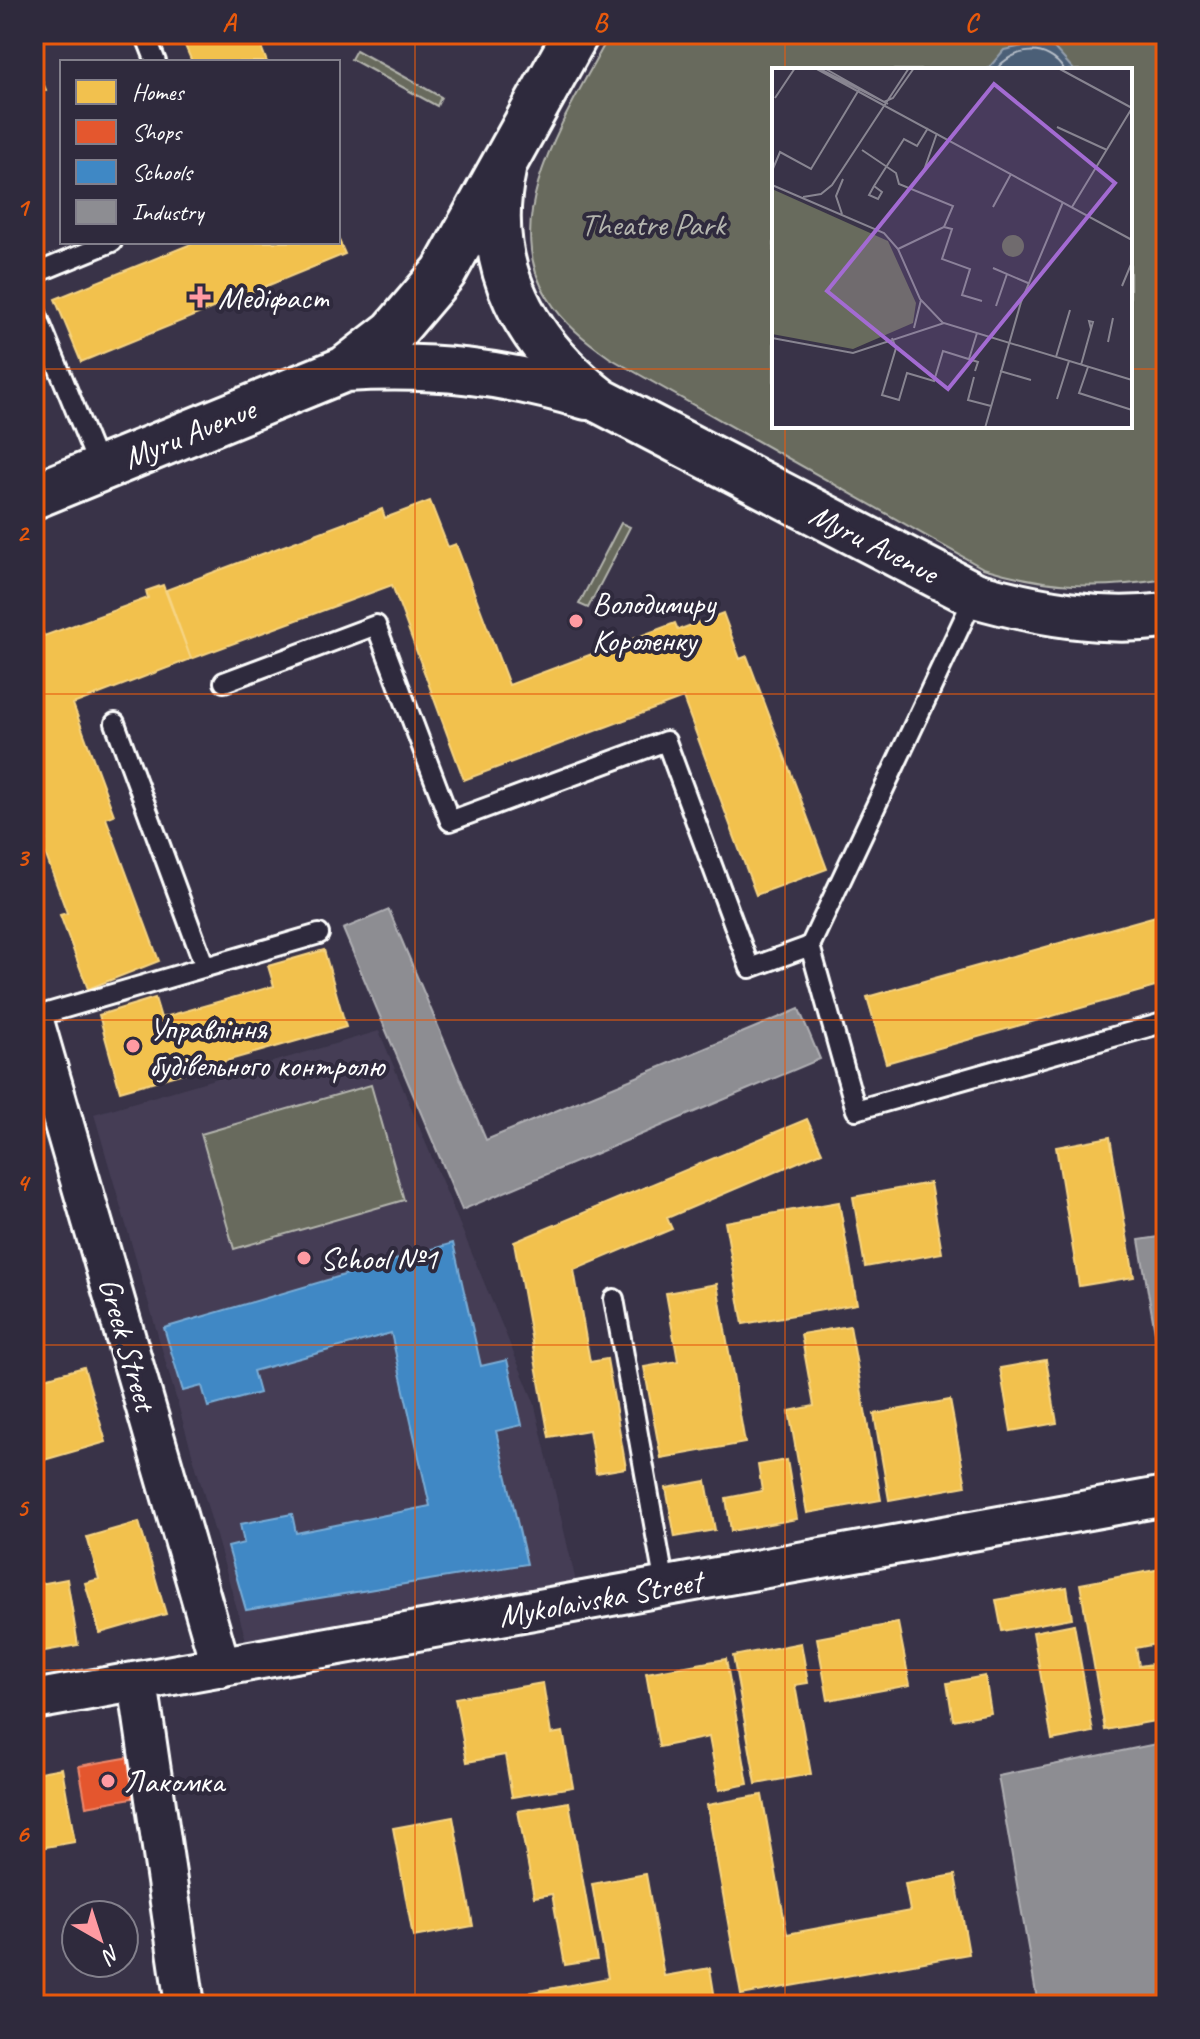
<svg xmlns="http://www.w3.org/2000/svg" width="1200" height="2039" font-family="Caveat,sans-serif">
<rect width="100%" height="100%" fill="#393348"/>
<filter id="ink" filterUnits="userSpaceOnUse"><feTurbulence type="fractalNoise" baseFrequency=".0125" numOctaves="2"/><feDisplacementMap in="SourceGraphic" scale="16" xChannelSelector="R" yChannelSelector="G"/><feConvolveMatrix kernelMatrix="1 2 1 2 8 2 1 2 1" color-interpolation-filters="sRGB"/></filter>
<g filter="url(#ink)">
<path fill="#453e55" d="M379,1031L534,1402L576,1582L246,1640L94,1114Z"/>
<path fill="#686b5d" stroke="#b4b5ae" stroke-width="2" fill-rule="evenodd" d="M610,34H1166V579C1098,590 1049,588 983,568L610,358C586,341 563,323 548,298C495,216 572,107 610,34ZM774,70H1130V426H774Z
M356,50L441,97L437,106L351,59Z
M621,523L630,527L588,608L579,604Z
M371,1085L404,1200L234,1249L201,1134Z"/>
<path fill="#4c5f77" stroke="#949fad" stroke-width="2" d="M1037,43L1054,48L1074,70H987L1004,50Z"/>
<path fill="#f2c14e" stroke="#f6d483" stroke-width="2" d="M180,34H269L258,39L267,62H192Z
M34,61L46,90L34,95Z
M338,238L345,254L81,362L55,299L196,242H338Z
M430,501L448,547L456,544L509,685L675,623L678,630L723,613L740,659L747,656L827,869L756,895L683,698L464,780L392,585L191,659L166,590L382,509L385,518Z
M163,585L191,659L73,704L114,815L106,818L159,961L88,989L60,915L67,913L41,842L46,840L34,808V633L42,630L44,636L148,598L146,591Z
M1166,913V984L886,1063L867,997Z
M324,950L346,1027L120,1091L99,1015L155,998L161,1018L274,986L268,966Z
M807,1119L822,1152L667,1218L672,1229L574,1270L590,1362L607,1359L626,1468L596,1473L589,1430L549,1437L514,1242Z
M1110,1137L1134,1277L1079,1286L1056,1147Z
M930,1183L942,1253L865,1267L853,1197Z
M839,1202L857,1304L743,1324L725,1222Z
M717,1284L745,1443L661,1458L644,1367L678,1361L666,1293Z
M850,1326L881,1500L807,1513L789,1411L814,1406L801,1334Z
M1046,1360L1057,1423L1011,1431L1000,1368Z
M84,1367L106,1442L34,1463V1434L40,1432L34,1410V1381Z
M1166,1375V1405L1161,1376Z
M950,1400L966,1486L889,1500L874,1414Z
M787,1460L797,1519L731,1531L726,1498L762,1491L758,1465Z
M706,1481L715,1530L675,1537L666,1488Z
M139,1522L166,1614L100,1633L85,1583L99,1579L87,1537Z
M1166,1568V1642L1136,1648L1139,1666L1166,1662V1719L1105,1730L1080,1584Z
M67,1579L78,1645L34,1653V1585Z
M1067,1587L1072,1618L1002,1631L996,1600Z
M898,1623L910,1685L828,1700L817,1638Z
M1074,1624L1093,1732L1052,1740L1033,1632Z
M801,1643L808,1683L795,1685L811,1774L756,1784L733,1656Z
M726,1659L748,1784L719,1790L709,1737L659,1747L646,1673Z
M985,1676L991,1713L953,1720L947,1683Z
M543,1683L551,1734L563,1732L573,1787L512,1797L505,1755L467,1762L455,1698Z
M62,1768L75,1842L34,1849V1773Z
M762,1795L787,1934L910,1911L905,1884L955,1875L969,1954L741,1995L707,1805Z
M569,1802L597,1960L565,1965L552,1894L534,1897L518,1811Z
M453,1817L473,1926L413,1937L393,1828Z
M646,1874L664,1976L710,1968L716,2005H513L511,1996L608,1978L592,1884Z"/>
<path fill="#e4572e" stroke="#ec896d" stroke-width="2" d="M131,1757L138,1797L86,1806L79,1766Z"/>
<path fill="#3f88c5" stroke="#79acd6" stroke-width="2" d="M453,1243L481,1366L507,1360L522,1425L496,1431L527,1564L246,1610L228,1547L244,1543L240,1524L292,1514L296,1533L430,1506L391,1333L253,1371L259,1393L208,1407L202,1386L183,1391L164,1328Z"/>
<path fill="#8d8d92" stroke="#afafb3" stroke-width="2" d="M389,910L486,1140L799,1009L820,1059L462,1210L343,929Z
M1166,1236V1354L1159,1355L1139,1240Z
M1166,1742V2005H1038L998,1776Z"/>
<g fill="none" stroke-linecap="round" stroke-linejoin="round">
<path stroke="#b7bfc9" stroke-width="2" d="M996,70C1013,47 1048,44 1064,70"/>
<g stroke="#fff" stroke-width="24">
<path id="service" d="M145,34L156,62
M34,274L112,242
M34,308L100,470
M975,595L810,946L856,1110L1166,1022
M224,682L376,625L450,821L666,741L750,968L810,946
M115,723L205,967
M34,1017L319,934
M614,1299L665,1586"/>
</g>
<g stroke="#fff" stroke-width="44">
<path id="minor" d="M34,1021L221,1667
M138,1682L185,2005
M34,1700L1166,1496"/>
</g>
<g stroke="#fff" stroke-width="50">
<path id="secondary" d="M503,170C482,267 526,343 601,401L975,595C1039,613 1100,624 1166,616
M345,369C433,364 502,371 587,397
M34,496L345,369L393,332L444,272L576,34"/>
</g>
<use href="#service" stroke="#2f2a3d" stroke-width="18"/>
<use href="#minor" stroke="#2f2a3d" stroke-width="38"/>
<use href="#secondary" stroke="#2f2a3d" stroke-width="44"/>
</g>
</g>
<path fill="none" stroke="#e8590c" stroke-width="2" stroke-opacity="0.55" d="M415,34V2005M785,34V70M34,369H774M1130,369H1166M785,426V2005M34,694H1166M34,1020H1166M34,1345H1166M34,1670H1166"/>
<g fill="#ff9aa2" stroke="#2f2a3d" stroke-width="3">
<path d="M196 285h8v8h8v8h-8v8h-8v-8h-8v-8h8z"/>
<circle cx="576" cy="621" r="8"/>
<circle cx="133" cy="1046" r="8"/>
<circle cx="304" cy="1258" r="8"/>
<circle cx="108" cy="1781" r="8"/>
</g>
<g text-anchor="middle" stroke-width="8" stroke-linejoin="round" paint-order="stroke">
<g font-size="32" fill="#b4b5ae" stroke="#2f2a3d">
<text x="653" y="235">Theatre Park</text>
</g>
<g font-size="32" fill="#fff" stroke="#2f2a3d" text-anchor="start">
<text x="218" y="308">Медіфаст</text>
<text x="592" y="614">Володимиру<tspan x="592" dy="37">Короленку</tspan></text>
<text x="149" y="1039">Управління<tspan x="149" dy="37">будівельного контролю</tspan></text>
<text x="320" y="1269">School №1</text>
<text x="124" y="1792">Лакомка</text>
</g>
<g font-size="32" fill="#fff" stroke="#2f2a3d">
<text transform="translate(189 433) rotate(-22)" y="11">Myru Avenue</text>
<text transform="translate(874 543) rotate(27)" y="11">Myru Avenue</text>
<text transform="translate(128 1344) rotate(74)" y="11">Greek Street</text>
<text transform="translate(600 1598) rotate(-10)" y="11">Mykolaivska Street</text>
</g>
</g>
<g transform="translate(772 68)">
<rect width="360" height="360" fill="#393348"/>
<path d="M0,121L116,173L144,235L141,255L81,281L0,266ZM230 178a11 11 0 1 1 22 0a11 11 0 1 1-22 0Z" fill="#686b5d"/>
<path fill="none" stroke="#888591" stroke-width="2" d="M43,0L360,172M46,0L112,34L121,30L142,0M52,0L116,36M286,0L360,40M3,30L23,0M285,59L335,82M90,82L124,105L127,116L181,138L172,159L126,181M0,103L8,84L39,101L88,20M151,105L165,65M0,117L112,165L126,181L148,231L171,255M102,118L110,124L106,131L97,127L102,118L132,71L145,78L156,60M31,129L49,126L60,117L137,0M221,139L239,106M300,139L360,40M70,146L64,128L71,111M172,159L180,161L170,191L198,201L190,227L210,233M221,200L256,215M350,218L360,194M224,238L235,206M142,260L149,232M0,270L81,285L172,255L360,312M120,270L124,280L110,327L127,332L135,305L162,313L171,283L206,294L203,303M336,274L341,250M284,289L298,242M197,291L205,265M309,297L321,254L317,253L319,261M316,299L307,325L360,342M228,303L259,312M202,309L196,332L219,338M285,331L297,293M213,360L249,234L291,134"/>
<path fill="#a36bd2" fill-opacity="0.15" stroke="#a36bd2" stroke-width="4" d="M222,16L343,115L176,321L55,223Z"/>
<rect width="360" height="360" fill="none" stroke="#fff" stroke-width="4"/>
</g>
<rect width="1200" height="2039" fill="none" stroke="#2f2a3d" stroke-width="88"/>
<rect x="60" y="60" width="280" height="184" fill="#2f2a3d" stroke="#827f8b" stroke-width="2"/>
<rect x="76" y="80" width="40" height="24" fill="#f2c14e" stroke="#827f8b" stroke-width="2"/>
<text x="132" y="100" font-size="24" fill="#ffffff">Homes</text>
<rect x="76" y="120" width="40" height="24" fill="#e4572e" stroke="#827f8b" stroke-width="2"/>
<text x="132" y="140" font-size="24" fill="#ffffff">Shops</text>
<rect x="76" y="160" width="40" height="24" fill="#3f88c5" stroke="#827f8b" stroke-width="2"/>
<text x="132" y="180" font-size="24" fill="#ffffff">Schools</text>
<rect x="76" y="200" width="40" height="24" fill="#8d8d92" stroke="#827f8b" stroke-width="2"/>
<text x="132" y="220" font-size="24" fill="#ffffff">Industry</text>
<g transform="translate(100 1939) rotate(141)"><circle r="38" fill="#2f2a3d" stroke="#827f8b" stroke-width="2"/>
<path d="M0-6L14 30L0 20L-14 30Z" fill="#ff9aa2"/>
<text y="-12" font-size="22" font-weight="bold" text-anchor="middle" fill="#ffffff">N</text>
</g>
<rect x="44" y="44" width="1112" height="1951" fill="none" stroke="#e8590c" stroke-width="3"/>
<g font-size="26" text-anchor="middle" font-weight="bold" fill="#e8590c">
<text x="229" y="31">A</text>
<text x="600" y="31">B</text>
<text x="971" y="31">C</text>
<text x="22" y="216">1</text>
<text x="22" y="541">2</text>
<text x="22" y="866">3</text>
<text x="22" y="1191">4</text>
<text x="22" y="1516">5</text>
<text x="22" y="1842">6</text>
</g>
</svg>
